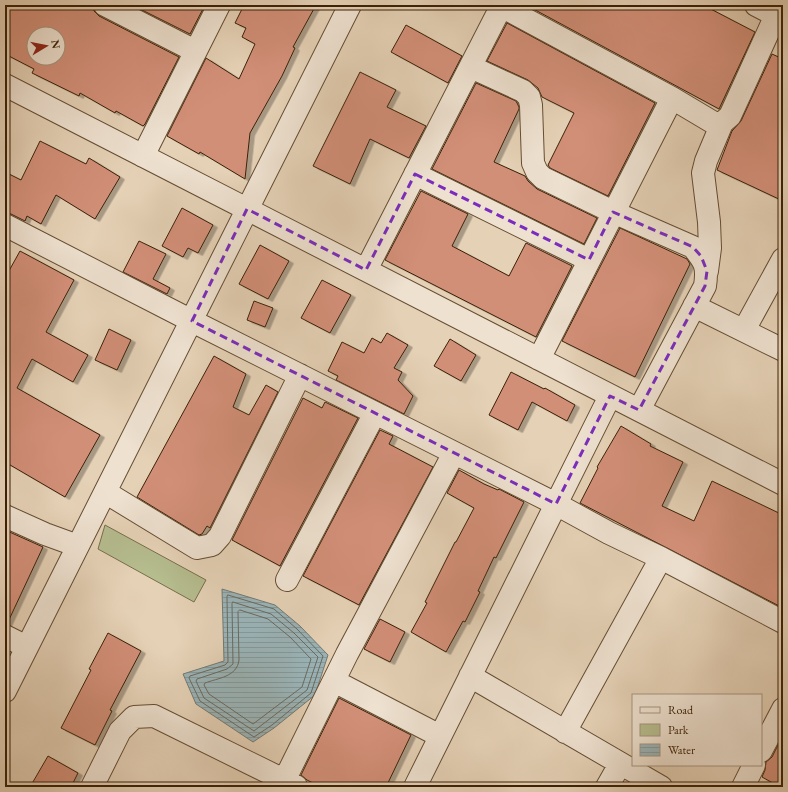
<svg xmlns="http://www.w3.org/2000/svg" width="788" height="792" font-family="'EB Garamond',serif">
<defs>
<pattern id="water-rules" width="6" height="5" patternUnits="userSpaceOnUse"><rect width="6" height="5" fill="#9ab4b8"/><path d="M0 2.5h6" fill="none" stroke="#859a9d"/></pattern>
<filter id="shadow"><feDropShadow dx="4.5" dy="2.5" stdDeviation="0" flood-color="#0004"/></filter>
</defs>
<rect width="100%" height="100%" fill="#e5d1b6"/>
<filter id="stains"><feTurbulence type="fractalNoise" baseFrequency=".005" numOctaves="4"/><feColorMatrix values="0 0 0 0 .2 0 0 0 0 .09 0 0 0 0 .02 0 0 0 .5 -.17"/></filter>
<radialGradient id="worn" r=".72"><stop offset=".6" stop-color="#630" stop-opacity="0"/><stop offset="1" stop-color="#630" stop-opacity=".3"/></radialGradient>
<path fill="#b5bc8e" stroke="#786e4a" d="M105,525L206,580L194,602L98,549Z"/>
<path fill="url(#water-rules)" stroke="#747971" d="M222,589L275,605L300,626L328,655L315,695L274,728L253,742L196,704L183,674L224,661Z"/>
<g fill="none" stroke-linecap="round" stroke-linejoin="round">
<path stroke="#6a6a5f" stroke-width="1" d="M228,595L274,609L297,629L323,656L311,693L272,725L254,737L200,701L189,678L190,676L225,665L228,662L227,597Z
M233,602L271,614L294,633L318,657L307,690L254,731L204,698L196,681L197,679L227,669L233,664L232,604Z
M240,610L268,619L290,637L311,659L302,687L253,724L209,694L204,685L205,683C218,678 237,677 239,660L238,612Z"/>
</g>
<path fill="#d28f78" stroke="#3a2106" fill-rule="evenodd" filter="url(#shadow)" d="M5,5H93L94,11L99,16L179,57L145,124L143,126L116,111L115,113L80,93L79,96L32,73L34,69L5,54ZM34,34H58V58H34Z
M132,5H205L190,34Z
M244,5H316L293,47L295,48L282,76L250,133L245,179L200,152L199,154L167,136L206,58L239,79L255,44L242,37L246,28L235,23Z
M526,5H703L755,32L719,109Z
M507,23L655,103L608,196L550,168L548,165L574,113L542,97L538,88L528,80L487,61Z
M406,25L462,56L448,83L391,52Z
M772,54L783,59V201L717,170L732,131L741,121Z
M360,72L396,90L387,107L426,126L409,158L370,139L350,184L313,166Z
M476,83L516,101L519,107V109L494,162L525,176L528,181L537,189L597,218L584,244L432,169Z
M40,141L86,164L89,158L120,177L95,219L56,195L41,224L27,216L25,221L11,214L5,213V172L21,180Z
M421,191L468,214L452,246L509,276L526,243L572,266L536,337L385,260Z
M182,208L213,225L198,253L188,248L183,257L162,246Z
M620,228L687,259L690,264L635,377L562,341Z
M139,241L166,254L153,279L170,288L167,294L123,272Z
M260,245L289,261L268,299L239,284Z
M20,251L74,280L46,332L88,355L73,382L32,359L17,388L100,435L65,497L5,462V278Z
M322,280L351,295L330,333L301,318Z
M254,301L273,308L265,327L247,320Z
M109,329L131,340L117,370L95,360Z
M387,333L408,345L394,368L402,372L398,380L413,396L404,414L336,380L338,376L328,371L342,342L364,353L372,338L381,343Z
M450,339L476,355L461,381L434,366Z
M214,356L246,374L233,407L249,415L266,385L278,392L210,528L207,526L202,534L199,535L137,497Z
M511,372L544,389L545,388L575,405L567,421L532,402L518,430L489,415Z
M303,398L322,408L325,402L358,418L280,566L232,540Z
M621,426L651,444L650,446L683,462L662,506L694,521L712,481L783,515V608L580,503L598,468L597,467Z
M380,430L393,436L389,444L433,467L359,605L303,576Z
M459,470L484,484L498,490L499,489L524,502L496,558L494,557L478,591L480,592L465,622L463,621L446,652L411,632L427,603L425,602L455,542H456L474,508L447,493Z
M5,530L43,547L7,624H5Z
M380,619L405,632L390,662L364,649Z
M108,633L141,651L110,710L112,711L95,745L61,728L91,670L89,669Z
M339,698L411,735L386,787H321L307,780L301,775Z
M779,743L783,745V787H780L762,777L765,770L766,762L772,757Z
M48,756L78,773L71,787H30Z"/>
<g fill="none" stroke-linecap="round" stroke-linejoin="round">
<g stroke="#654d32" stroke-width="24">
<path id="minor" d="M105,5L195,51
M756,5L783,19
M501,6L672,98L714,123H722
M471,67L523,91L529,97L531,105L533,163L537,172L543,178L613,212L693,247C705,262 708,266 705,286L639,410
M5,85L783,484
M143,156L219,5
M415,174L589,260
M5,225L192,321L556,504L609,533L661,558L783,622
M366,270L502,5
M707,271L710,248L709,222L703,173L706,161L722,123L730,116L776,15
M694,306L783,350
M744,330L783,259
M539,359L672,98
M105,492L197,548L212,545L220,536L300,375
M5,516L45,534L78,546
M287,580L375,413
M5,636L27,647
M470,676L661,787
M334,681L440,736
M5,691L350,5
M565,732L661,558
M761,751L783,709
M92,787L120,731L134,717L154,716L296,786
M281,787L347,654L454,453
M415,787L610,396
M607,787L620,764
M743,787L754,765"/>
</g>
<use href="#minor" stroke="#eee1d0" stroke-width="22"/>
</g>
<path fill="none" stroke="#7b2cbf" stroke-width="3" stroke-dasharray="8 5" stroke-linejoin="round" d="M415,174L589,260L613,212L693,247L701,256L707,271L705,286L639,410L610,396L556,504L192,321L247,209L366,270Z"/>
<rect width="788" height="792" fill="none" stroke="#e5d1b6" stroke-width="20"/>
<rect x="6" y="6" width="776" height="780" fill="none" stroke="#3a2106" stroke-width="2"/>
<rect x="10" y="10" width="768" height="772" fill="none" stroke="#3a2106"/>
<rect x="632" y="694" width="130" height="72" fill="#eee1d0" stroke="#a6947f"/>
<rect x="640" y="707" width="20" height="6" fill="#eee1d0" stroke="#a6947f"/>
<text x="668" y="714" font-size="12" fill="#3a2106">Road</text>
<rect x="640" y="724" width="20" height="12" fill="#b5bc8e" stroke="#a6947f"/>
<text x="668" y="734" font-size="12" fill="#3a2106">Park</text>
<rect x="640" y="744" width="20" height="12" fill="url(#water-rules)" stroke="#a6947f"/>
<text x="668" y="754" font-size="12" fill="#3a2106">Water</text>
<g transform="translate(46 46) rotate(80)"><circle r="19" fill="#eee1d0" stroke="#a6947f"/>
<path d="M0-3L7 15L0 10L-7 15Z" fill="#8f2418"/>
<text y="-6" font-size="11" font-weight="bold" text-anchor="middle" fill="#3a2106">N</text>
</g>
<rect width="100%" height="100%" filter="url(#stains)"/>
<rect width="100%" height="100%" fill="url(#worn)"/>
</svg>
